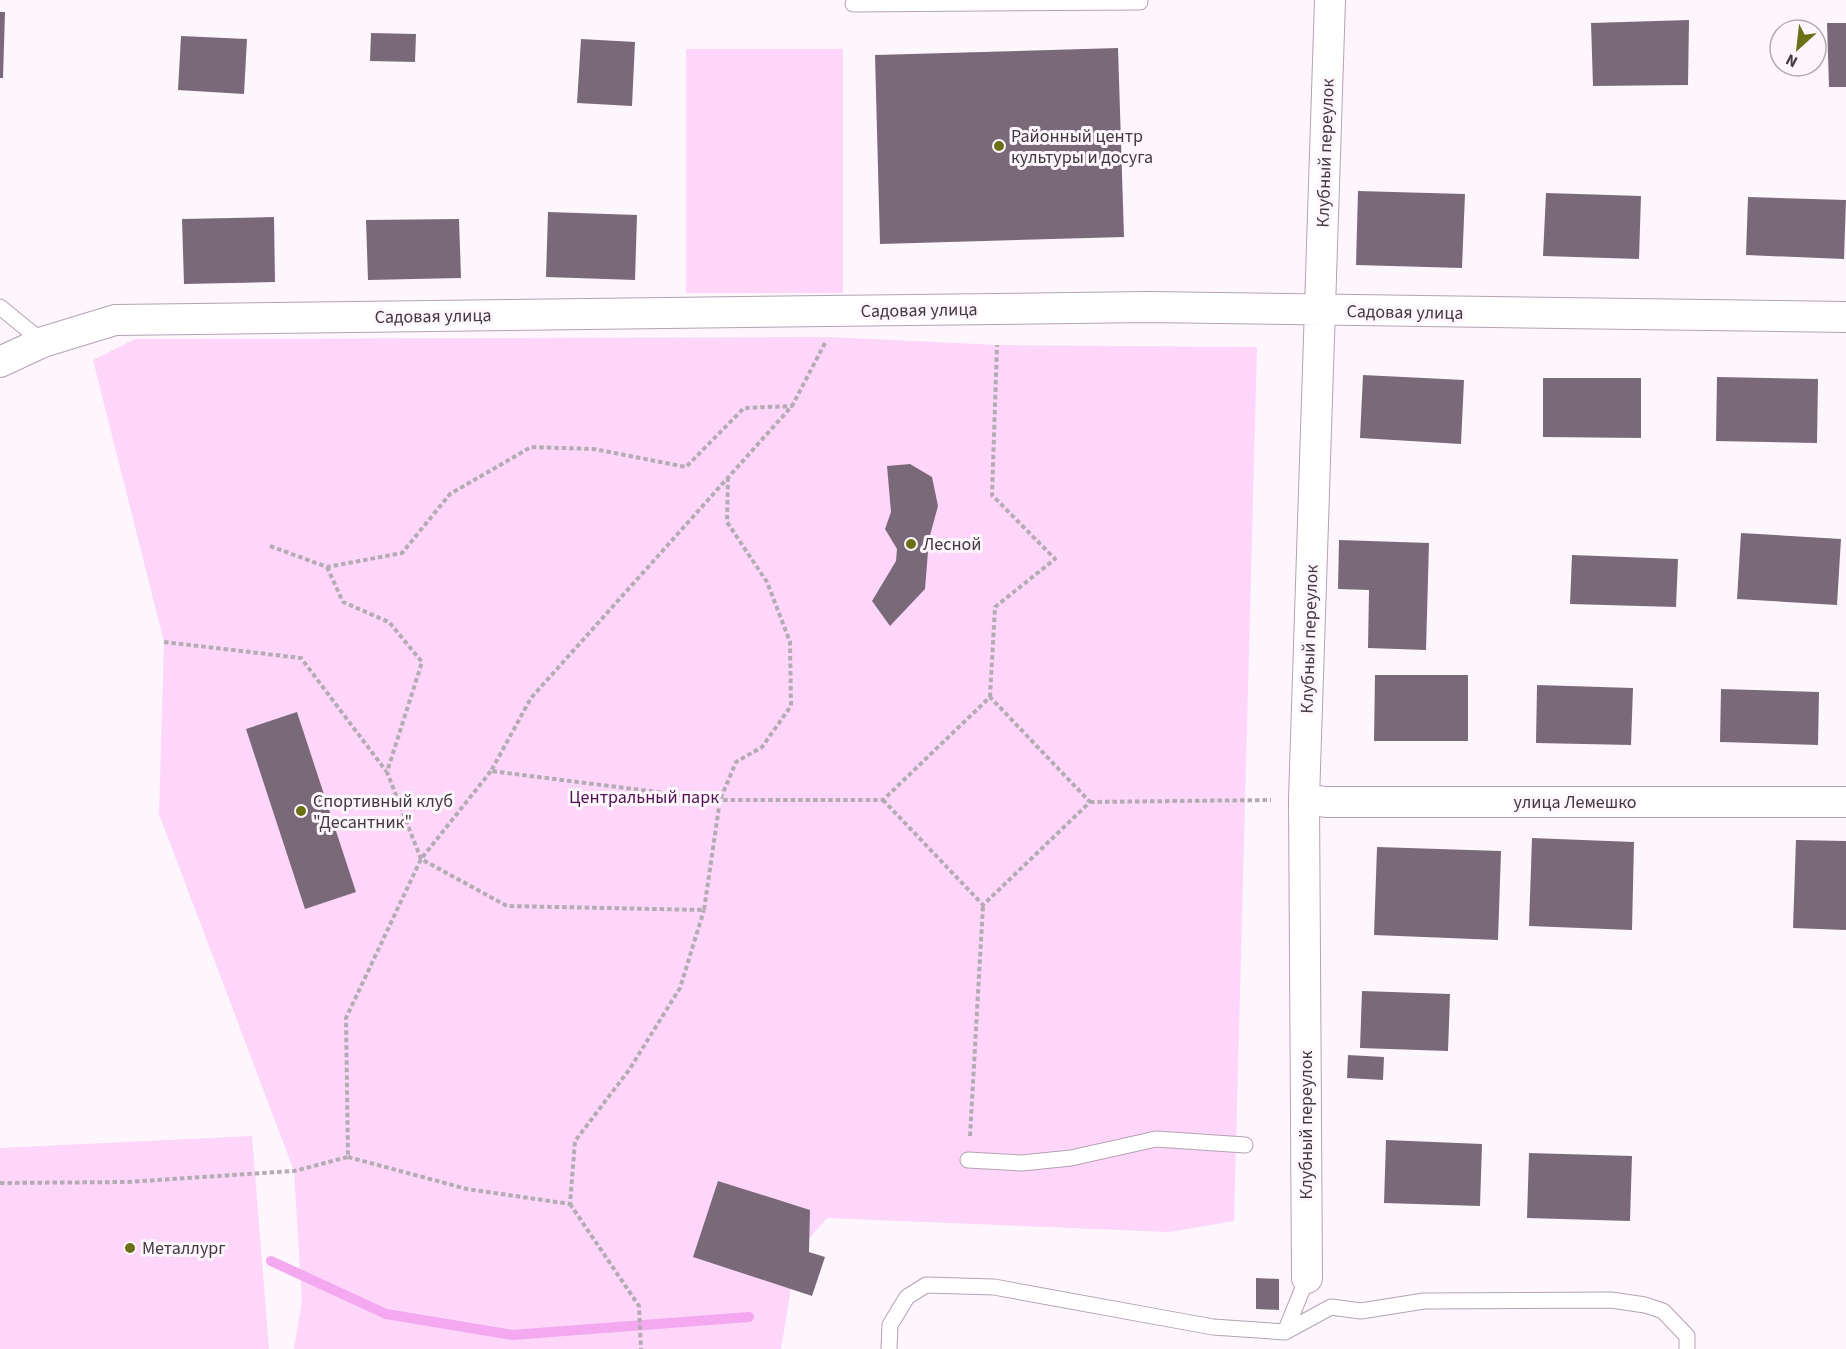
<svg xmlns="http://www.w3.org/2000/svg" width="1846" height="1349" font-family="'Source Sans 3',sans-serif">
<rect width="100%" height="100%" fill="#fef6fd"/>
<path fill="#fdd6fa" d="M686,49H843V293H686Z
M829,337L997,345L1257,347L1234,1221L1169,1232L827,1218L797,1252L781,1349H294L302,1301L294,1171L159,814L164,642L93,360L135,339Z
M252,1136L269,1349H0V1148Z"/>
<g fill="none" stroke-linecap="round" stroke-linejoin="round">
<path stroke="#f3a8ef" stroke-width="10" d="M271,1261L386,1314L512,1335L749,1317"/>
</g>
<path fill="#7a6a79" d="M0,12H5L3,78H0Z
M1689,20L1688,85L1593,86L1591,23Z
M1827,23H1846V87H1829Z
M371,33L416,34L415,62L370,61Z
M181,36L247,39L244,94L178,90Z
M581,39L635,42L632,106L577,103Z
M1118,48L1124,237L880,244L875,55Z
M1358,191L1465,194L1462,268L1356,265Z
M1546,193L1641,196L1639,259L1543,256Z
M1748,197L1846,200L1844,259L1746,255Z
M548,212L637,215L635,280L546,277Z
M274,217L275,282L184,284L182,219Z
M459,219L461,278L368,280L366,220Z
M1363,375L1464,380L1461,444L1360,438Z
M1717,377L1818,379L1817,443L1716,441Z
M1543,378H1641V438L1543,437Z
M910,464L932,477L938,506L929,539L925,589L890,626L872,601L896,561L897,549L885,529L891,512L887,466Z
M1741,533L1841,539L1837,605L1737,599Z
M1339,540L1429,543L1426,650L1368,648L1369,590L1338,589Z
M1572,555L1678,559L1676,607L1570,604Z
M1375,675H1468V741H1374Z
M1537,685L1633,688L1631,745L1536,743Z
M1721,689L1819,692L1818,745L1720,742Z
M297,712L356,892L305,909L246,729Z
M1532,838L1634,842L1632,930L1529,926Z
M1796,840L1846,841V930L1793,928Z
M1377,847L1501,851L1498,940L1374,935Z
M1362,991L1450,994L1448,1051L1360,1048Z
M1348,1055L1384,1057L1383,1080L1347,1078Z
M1386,1140L1482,1144L1480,1206L1384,1203Z
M1529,1153L1632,1156L1630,1221L1527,1218Z
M718,1181L810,1210L809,1252L825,1257L812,1296L693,1257Z
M1256,1278L1279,1279V1310L1256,1309Z"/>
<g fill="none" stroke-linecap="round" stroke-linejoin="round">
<g stroke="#b4a2b3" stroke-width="17">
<path id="service" d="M853,4L1140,2
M0,307L43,342
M968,1160L1022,1163L1071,1158L1156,1139L1245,1145
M1307,1278L1285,1332L1331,1307L1361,1311L1424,1301L1611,1300L1645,1305L1663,1311L1687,1336V1349
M889,1349L890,1325L907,1297L926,1285L994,1287L1213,1327L1285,1332"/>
</g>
<g stroke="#b4a2b3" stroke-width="32">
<path id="minor" d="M0,362L43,342L115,320L1148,307L1846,317
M1304,799L1326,802H1846
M1307,1278L1304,799L1330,0"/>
</g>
<path stroke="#b4acb3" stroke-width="4" stroke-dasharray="4.5 3" stroke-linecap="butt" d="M825,343L792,406L531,698L491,771L720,800H883L990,697L1090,802L983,905L883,800
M270,546L327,567L402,553L450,494L531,447L594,449L686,467L744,408L792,406
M327,567L343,602L389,622L422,662L387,772L421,859L507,906L704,910L720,800L736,762L762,747L791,706L790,642L767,582L727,522L728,478
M164,642L301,658L386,771
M990,697L995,607L1055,559L992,495L997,345
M1090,802L1271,800
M970,1136L983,905
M348,1157L467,1189L570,1204L575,1141L629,1070L680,988L704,910
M0,1183L128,1182L294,1171L348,1157L346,1018L421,859L491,771
M570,1204L639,1306L641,1349"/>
<use href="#service" stroke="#fff" stroke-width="15"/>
<use href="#minor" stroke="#fff" stroke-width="30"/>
</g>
<g fill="#6b7016" stroke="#fef6fd" stroke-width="2">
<circle cx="999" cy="146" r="6"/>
<circle cx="911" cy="544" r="6"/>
<circle cx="301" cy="811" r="6"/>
<circle cx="130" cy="1248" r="6"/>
</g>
<g text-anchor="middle" stroke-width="6" stroke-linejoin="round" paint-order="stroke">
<g font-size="18" fill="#413940" stroke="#fef6fd" text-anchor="start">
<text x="1011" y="142">Районный центр<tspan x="1011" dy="21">культуры и досуга</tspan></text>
<text x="923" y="550">Лесной</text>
<text x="313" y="807">Спортивный клуб<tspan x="313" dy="21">"Десантник"</tspan></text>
<text x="142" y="1254">Металлург</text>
</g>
<g font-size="18" fill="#413940" stroke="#fef6fd">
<text transform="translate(1325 153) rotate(-88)" y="6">Клубный переулок</text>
<text transform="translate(919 310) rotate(-1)" y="6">Садовая улица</text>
<text transform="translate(1405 312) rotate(1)" y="6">Садовая улица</text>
<text transform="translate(433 316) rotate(-1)" y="6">Садовая улица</text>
<text transform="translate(1309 639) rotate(-88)" y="6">Клубный переулок</text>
<text x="1575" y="808">улица Лемешко</text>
<text transform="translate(1306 1125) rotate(-90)" y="6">Клубный переулок</text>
</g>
<g font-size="18" fill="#521152" stroke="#fef6fd">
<text x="644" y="803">Центральный парк</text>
</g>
</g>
<g transform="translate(1798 48) rotate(207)"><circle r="28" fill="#fef6fd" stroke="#b2aab1" stroke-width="1.5"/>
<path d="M0-4.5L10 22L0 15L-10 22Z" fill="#6b7016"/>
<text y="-9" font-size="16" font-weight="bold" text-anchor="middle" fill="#413940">N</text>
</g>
</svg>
